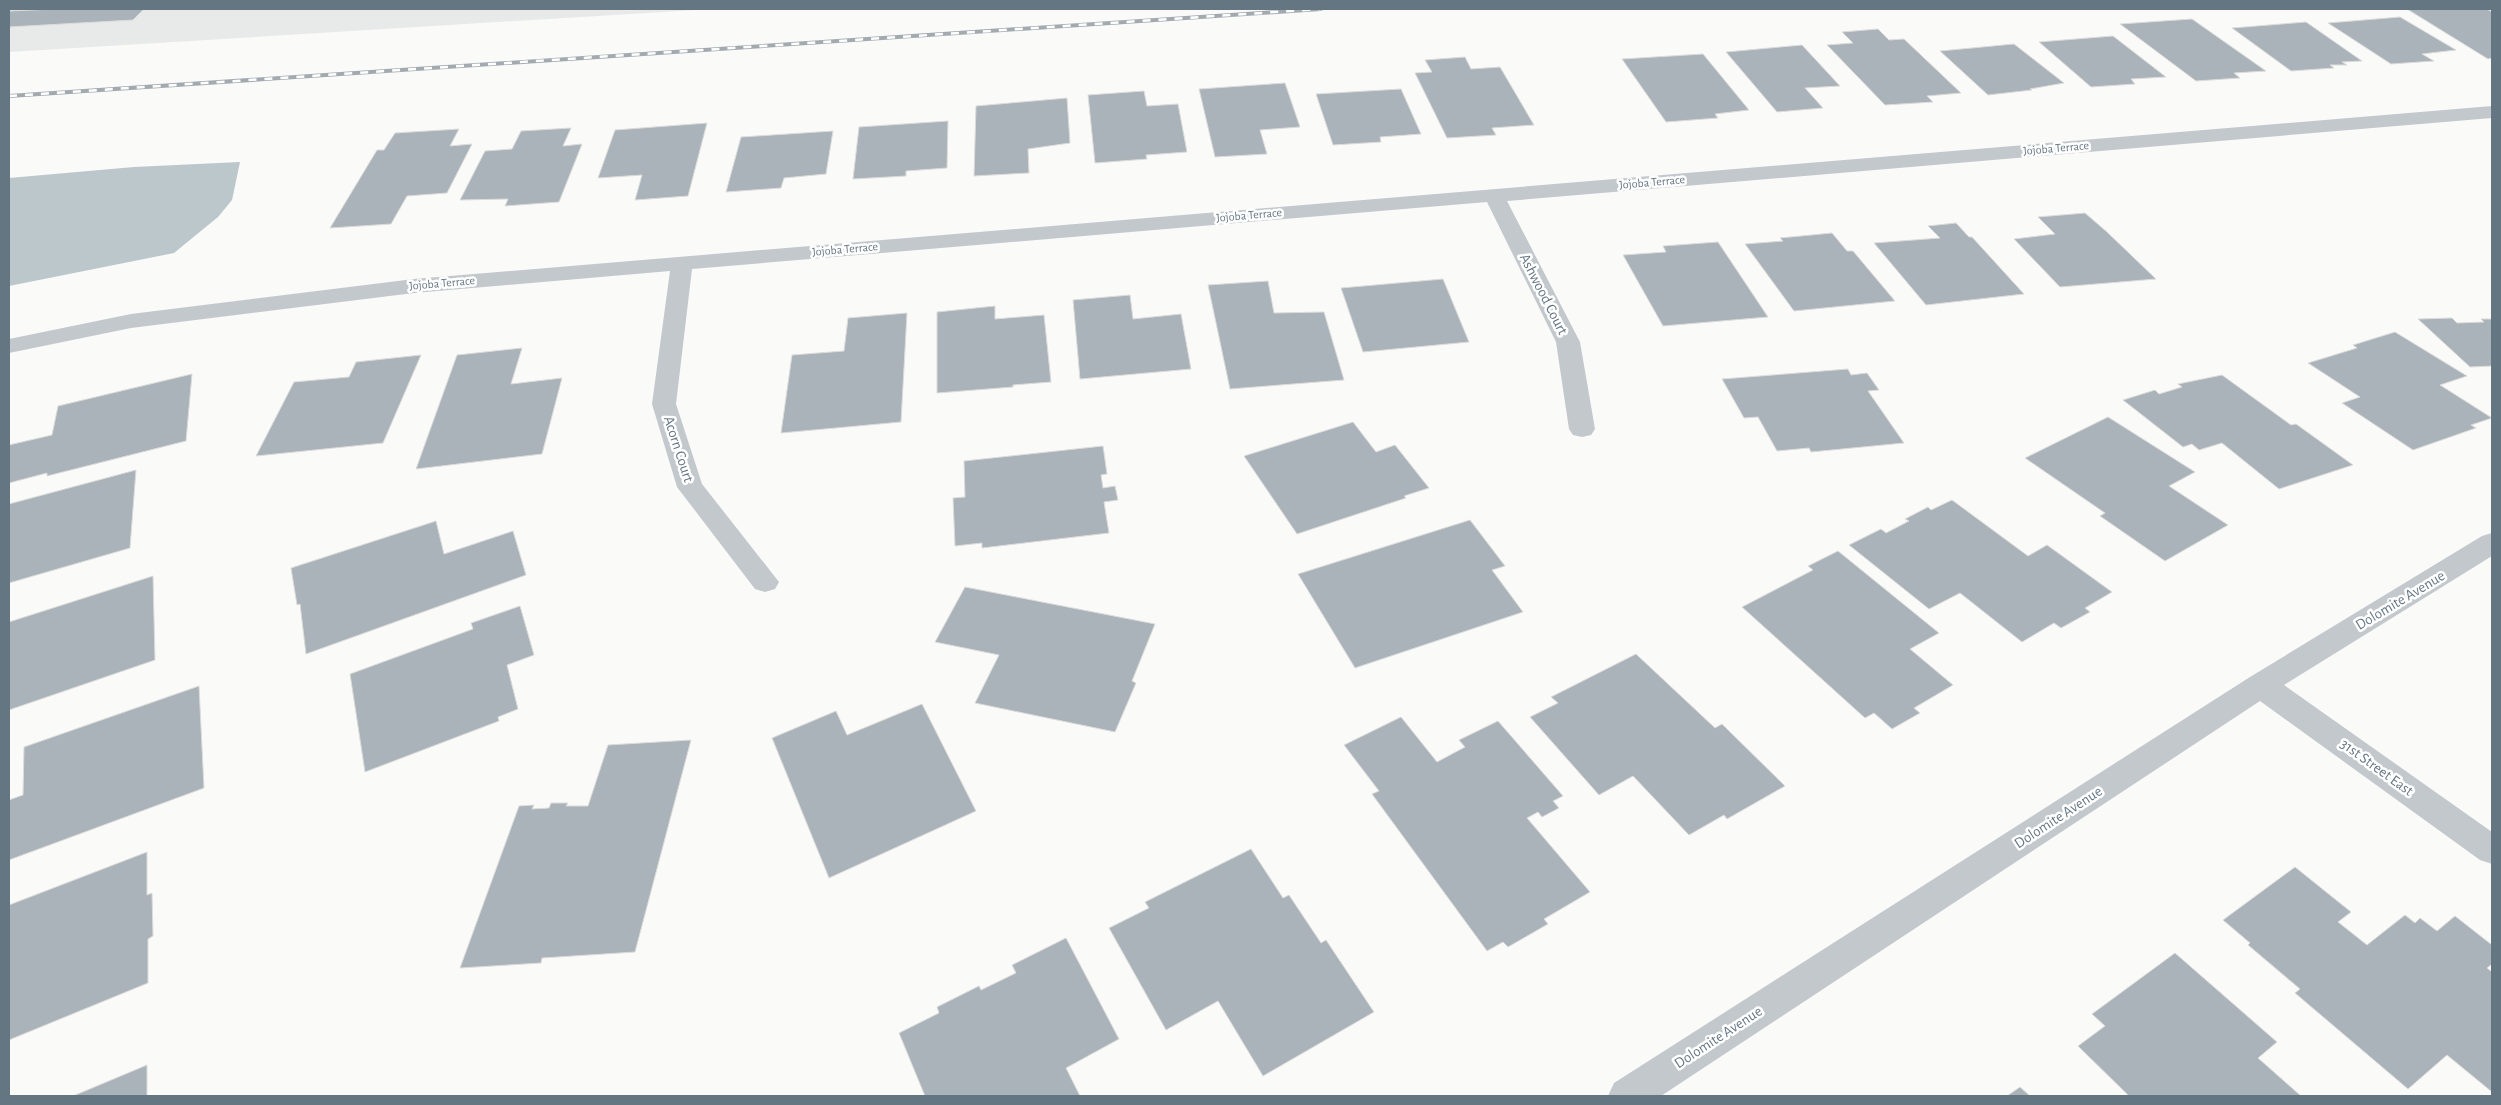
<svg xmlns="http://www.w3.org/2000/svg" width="2501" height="1105" font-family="'Alegreya Sans',sans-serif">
<rect width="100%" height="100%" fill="#fafaf8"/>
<path fill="#e8e9e9" d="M9,9H712L9,52Z"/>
<path fill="#bbc7cb" d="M240,162L232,200L218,217L174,253L9,286V178L134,167Z"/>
<path fill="#aab3b9" stroke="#dcdcda" d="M55,9H144L133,20L9,27V11Z
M2407,9H2487L2492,12V58L2488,59Z
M2400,17L2456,50L2422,54L2434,61L2391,64L2328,23Z
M2192,19L2266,71L2234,73L2240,78L2196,81L2120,24Z
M2306,22L2362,61L2342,62L2347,65H2330L2334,68L2291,71L2232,28Z
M1878,29L1889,40L1904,39L1961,93L1927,96L1933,102L1885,105L1827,45L1853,43L1842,32Z
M2113,36L2166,77L2131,79L2135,84L2091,87L2039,42Z
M2014,44L2064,83L2030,89L2032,90L1988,95L1940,51Z
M1802,45L1840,86L1805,88L1823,108L1777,112L1726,52Z
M1703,54L1749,110L1715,114L1718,118L1666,122L1622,59Z
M1465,57L1471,69L1500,67L1534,125L1492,128L1496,135L1447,138L1415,73L1432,72L1425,60Z
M1285,83L1300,127L1260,130L1267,154L1215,157L1199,89Z
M1401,89L1421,134L1380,137L1381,142L1333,145L1316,94Z
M1144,91L1147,106L1178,104L1187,152L1146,155L1147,159L1095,163L1088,95Z
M1067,98L1070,143L1028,149L1029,173L974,176L976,106Z
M948,121L947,168L906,171V176L853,179L859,127Z
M707,123L688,196L635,200L642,175L598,178L615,130Z
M571,128L563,146L582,144L559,202L505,206L508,199L460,200L485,151L512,149L521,131Z
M459,129L450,146L472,144L447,193L407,196L391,224L330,228L377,150H384L395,133Z
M833,131L826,174L784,178L781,188L726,192L741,137Z
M2085,213L2107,232L2156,279L2060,287L2014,239L2055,234L2038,217Z
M1956,223L1969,237H1972L2024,294L1926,305L1874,243L1940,238L1928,226Z
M1832,233L1847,251H1853L1895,301L1794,311L1745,244L1783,241L1780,238Z
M1718,242L1768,317L1663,326L1623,255L1666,252L1663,246Z
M1443,279L1469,342L1363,352L1341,288Z
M1268,281L1274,313L1324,312L1344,380L1230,389L1208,285Z
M1130,295L1133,319L1181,314L1191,369L1080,379L1073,300Z
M995,306V319L1044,315L1051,382L1013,385V387L937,393V312Z
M907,313L901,422L781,433L792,355L844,351L848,318Z
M2452,318L2457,323L2484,322L2481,319H2492V366L2470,367L2418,319Z
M2395,332L2467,376L2440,385L2492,418L2471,425L2476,428L2413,450L2342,403L2360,397L2308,363L2357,348L2353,345Z
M522,348L511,384L562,378L542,454L416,469L457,355Z
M421,355L383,443L256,456L294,382L349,377L356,362Z
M1848,369L1851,375L1867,373L1879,390L1868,391L1904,443L1811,452L1809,448L1777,451L1758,417L1744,418L1722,379Z
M192,374L186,441L47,476V473L9,483V445L52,435L58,406Z
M2222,375L2291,425L2296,424L2353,465L2279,489L2222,443L2199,450L2192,444L2183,447L2123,400L2155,390L2159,394L2182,387L2178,384Z
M2108,417L2195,472L2169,486L2228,525L2165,561L2100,516L2105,513L2025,458Z
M1353,422L1376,452L1395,445L1429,488L1404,496L1406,498L1297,534L1244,456Z
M1103,446L1107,474L1101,475L1103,488L1115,486L1118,500L1104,502L1109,533L982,548V543L955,546L953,498L965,497L964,461Z
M136,470L130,548L9,583V504Z
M1952,500L2028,556L2047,545L2112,592L2085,608L2090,612L2061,628L2054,623L2022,642L1960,593L1929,609L1849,545L1881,529L1886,533L1909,521L1905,519L1928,507L1931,510Z
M1470,520L1505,566L1492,570L1523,612L1355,668L1298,574Z
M436,521L444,554L513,531L526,575L306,654L300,604L297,605L291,568Z
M1838,551L1939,633L1910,649L1953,685L1914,708L1920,713L1892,729L1874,713L1865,718L1742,607L1813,570L1808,566Z
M153,576L155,660L9,710V622Z
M965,587L1155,624L1132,681L1136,683L1115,732L975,703L999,655L935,642Z
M520,606L534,655L507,665L518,709L498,717L499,721L365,772L350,674L473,629L471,623Z
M1636,654L1715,728L1722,724L1785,786L1727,819L1724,815L1689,835L1633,776L1599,795L1530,717L1558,703L1551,697Z
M199,686L204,788L9,860V800L23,795L24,747Z
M922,704L976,811L829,878L772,738L836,711L847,735Z
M1401,717L1437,762L1465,747L1459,740L1498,721L1563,796L1553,801L1559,808L1542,817L1538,812L1527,818L1590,892L1544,919L1548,924L1508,947L1503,942L1487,951L1372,794L1379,791L1344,745Z
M691,740L635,952L542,958L541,963L460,968L519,806L534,805L532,809L549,808L551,803H568L566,806H588L608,745Z
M1251,849L1283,898L1289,895L1321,943L1326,940L1374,1012L1263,1076L1218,1001L1166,1030L1109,928L1149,908L1145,902Z
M147,852V895L152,893L153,936L148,939V983L9,1040V905Z
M2295,867L2351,912L2338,922L2367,945L2405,915L2415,923L2420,918L2437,931L2455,916L2492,945V964L2487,968L2492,972V1092L2447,1055L2408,1089L2295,993L2300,989L2248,945L2250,943L2223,920Z
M1066,938L1119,1039L1066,1068L1080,1096H925L899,1033L939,1013L937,1007L979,986L981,990L1016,973L1012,965Z
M2175,953L2277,1042L2258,1058L2301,1096H2129L2078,1046L2105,1026L2092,1014Z
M147,1065V1096H73Z
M2020,1087L2030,1096H2007Z"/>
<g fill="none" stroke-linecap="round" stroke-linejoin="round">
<path fill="#c3c8cc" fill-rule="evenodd" d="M2492,106V118L1507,201L1580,342L1595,429L1591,435L1582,437L1573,435L1569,429L1556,342L1487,202L692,269L676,404L702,484L779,582L775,589L765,592L755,589L677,487L652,404L670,271L414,293L131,328L9,353V339L131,314L414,279Z
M2492,533V556L2284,685L2492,832V864L2480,860L2260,701L1661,1096H1608L1614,1083L2250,677L2482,536Z"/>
<g stroke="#a2aab0" stroke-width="4">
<path id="rail" d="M9,96L1321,9"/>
</g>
<use href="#rail" stroke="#fff" stroke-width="2.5" stroke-dasharray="8" stroke-linecap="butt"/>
</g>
<g text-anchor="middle" stroke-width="5" stroke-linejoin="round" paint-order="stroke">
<g font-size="12" fill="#657683" stroke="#fff">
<text transform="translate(2056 148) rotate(-5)" y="4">Jojoba Terrace</text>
<text transform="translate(1652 182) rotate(-5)" y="4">Jojoba Terrace</text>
<text transform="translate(1249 215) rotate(-5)" y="4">Jojoba Terrace</text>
<text transform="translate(845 249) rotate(-5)" y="4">Jojoba Terrace</text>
<text transform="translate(442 283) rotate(-5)" y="4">Jojoba Terrace</text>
</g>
<g font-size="15" fill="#657683" stroke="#fff">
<text transform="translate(1544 294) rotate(63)" y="5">Ashwood Court</text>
<text transform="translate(679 449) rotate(72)" y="5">Acorn Court</text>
<text transform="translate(2400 600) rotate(-31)" y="5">Dolomite Avenue</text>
<text transform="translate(2377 767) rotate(36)" y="5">31st Street East</text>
<text transform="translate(2058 817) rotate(-33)" y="5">Dolomite Avenue</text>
<text transform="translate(1718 1037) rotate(-33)" y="5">Dolomite Avenue</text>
</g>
</g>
<rect width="2501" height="1105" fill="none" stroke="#657683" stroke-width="20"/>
</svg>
